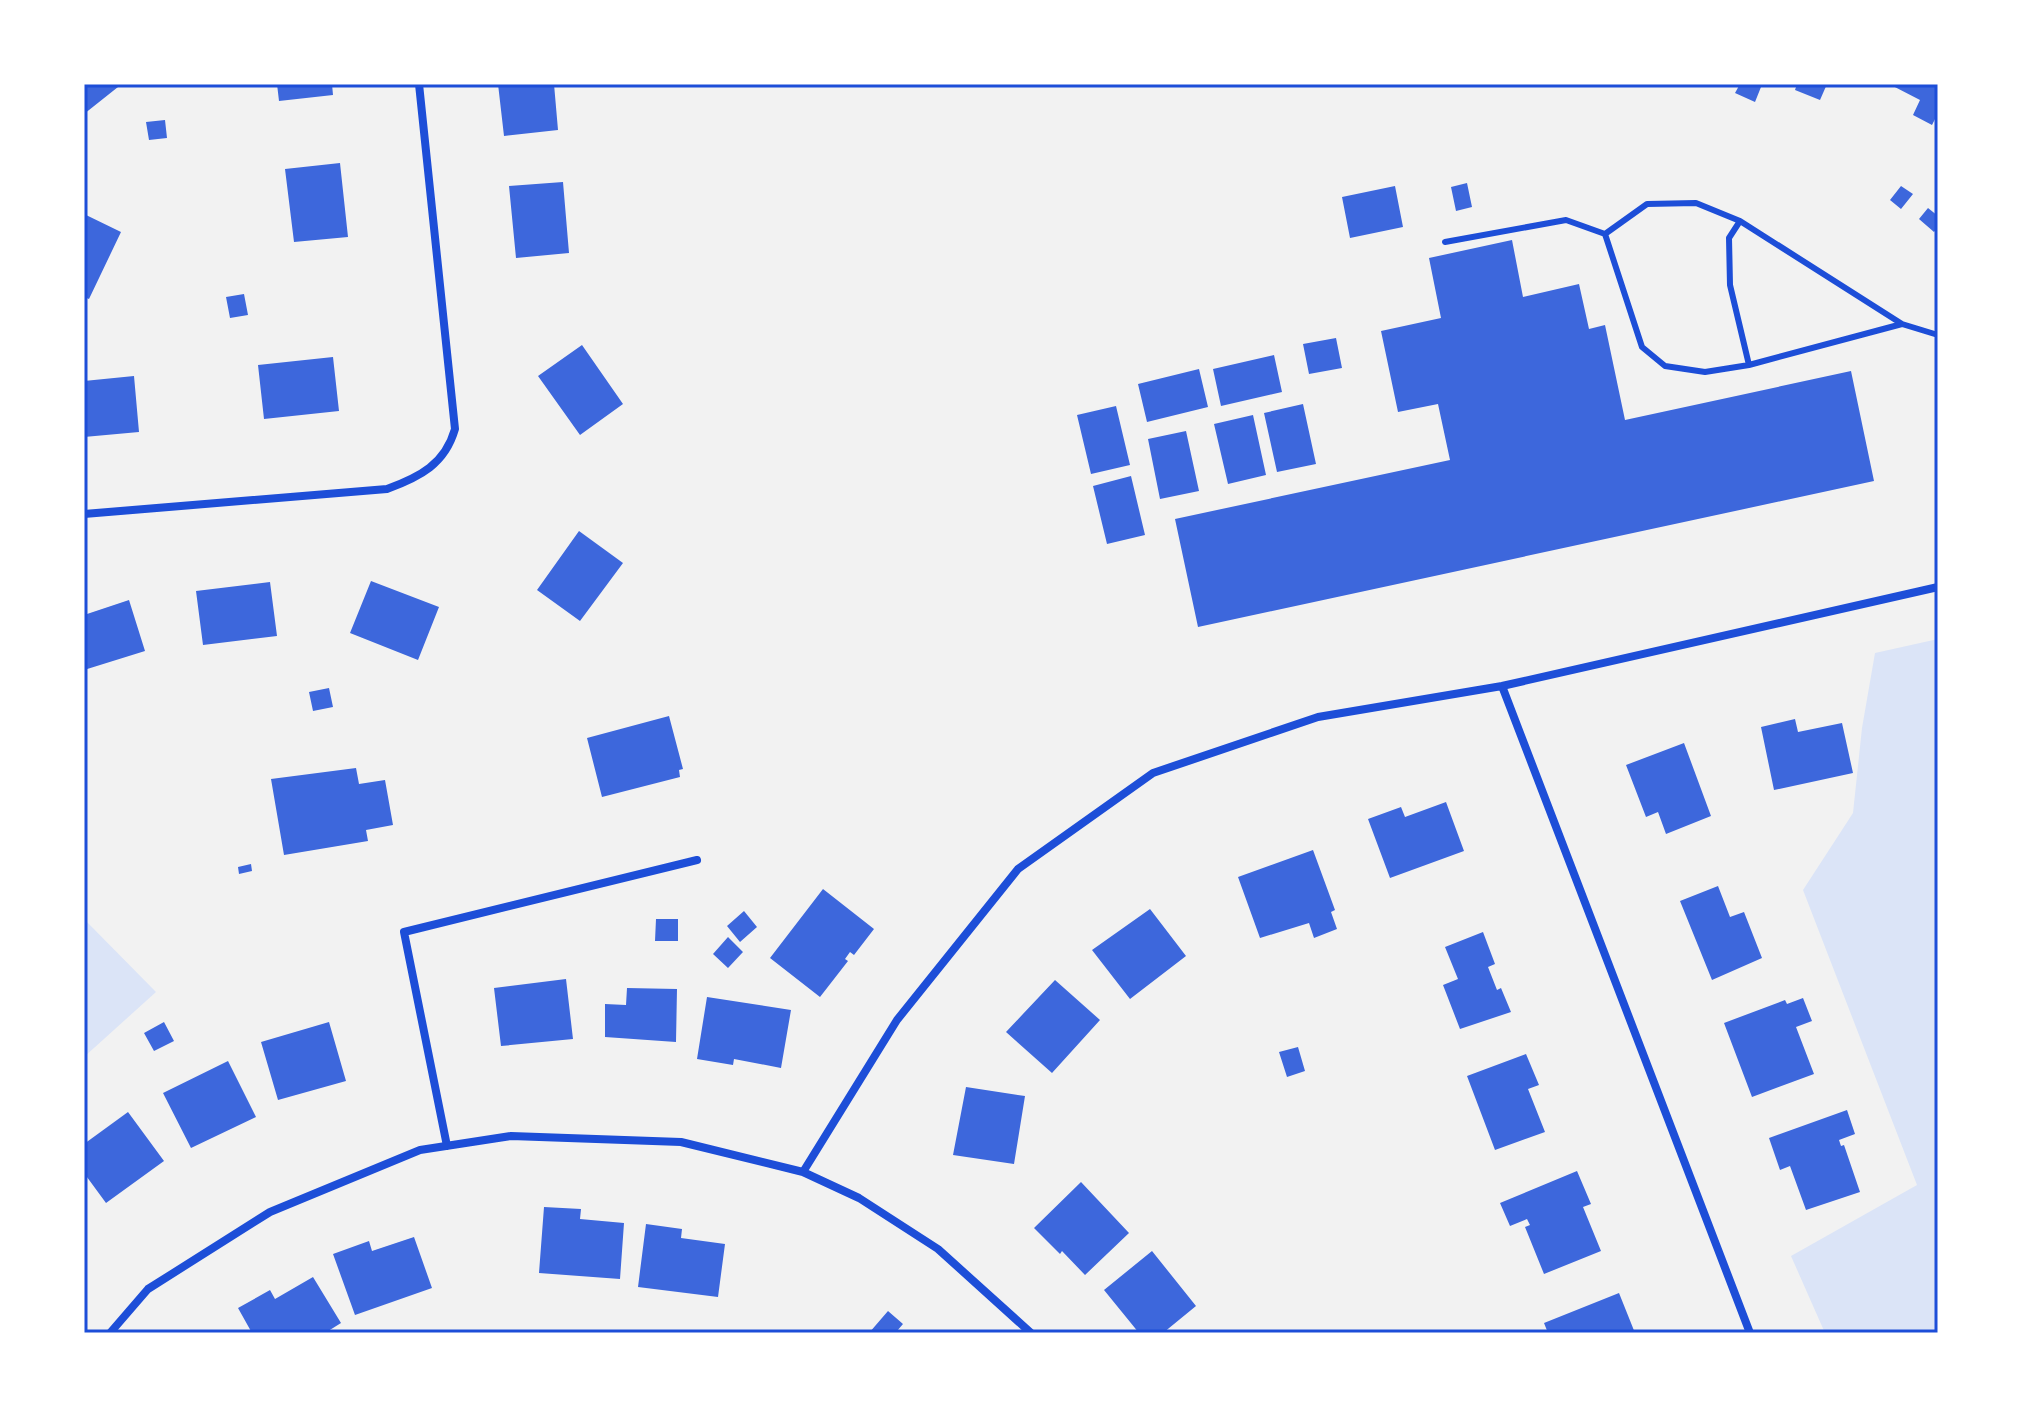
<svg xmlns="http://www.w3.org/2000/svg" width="2022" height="1417" font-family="'DejaVu Sans',sans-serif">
<rect width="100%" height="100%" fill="#f2f2f2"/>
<path fill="#dbe4f7" d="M1938,639V1333H1825L1791,1256L1917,1185L1803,890L1853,813L1862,728L1875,653Z
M84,919L156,992L84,1057Z"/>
<path fill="#3d67dc" d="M84,84H116L118,87L84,114Z
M277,84H332L333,95L279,101Z
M498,84H554L558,130L504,136Z
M1740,84H1755L1761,87L1755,102L1735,93Z
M1797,84H1827L1820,100L1795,90Z
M1889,84H1938V113L1932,125L1913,115L1920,100Z
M165,120L167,138L149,140L146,122Z
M340,163L348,237L294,242L285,169Z
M563,182L569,253L516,258L509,186Z
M1467,183L1472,207L1456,211L1451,187Z
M1395,186L1403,227L1350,238L1342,197Z
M1901,186L1913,194L1901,209L1890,200Z
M1928,208L1938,216V227L1934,232L1919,219Z
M84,214L121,232L89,299L84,297Z
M1512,240L1523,297L1579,284L1589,329L1605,325L1625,420L1851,371L1874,481L1198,627L1175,519L1450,460L1438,404L1398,412L1381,331L1441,318L1429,258Z
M244,294L248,315L230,318L226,297Z
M1336,338L1342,368L1309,374L1303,344Z
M582,345L623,404L580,435L538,376Z
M1274,355L1282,392L1221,406L1213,369Z
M333,357L339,411L264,419L258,365Z
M1199,369L1208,407L1147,422L1138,384Z
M134,376L139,432L84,437V381Z
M1303,404L1316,464L1277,472L1264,413Z
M1116,406L1130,465L1091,474L1077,415Z
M1253,415L1266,475L1228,484L1214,424Z
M1186,431L1199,491L1160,499L1148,439Z
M1131,476L1145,535L1107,544L1093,486Z
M579,531L623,563L580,621L537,590Z
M371,581L439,607L418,660L350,633Z
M270,582L277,636L203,645L196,591Z
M129,600L145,651L84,670V615Z
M329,688L333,707L313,711L309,692Z
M669,716L683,769L679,770L680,777L602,797L587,738Z
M1795,719L1798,732L1842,723L1853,773L1774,790L1761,727Z
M1684,743L1711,816L1666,834L1658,812L1646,817L1626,765Z
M356,768L359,784L385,780L393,825L366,830L368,841L284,855L271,779Z
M1446,802L1464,851L1390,878L1368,819L1401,807L1405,817Z
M1313,850L1335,910L1331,912L1337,929L1314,938L1309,923L1260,938L1238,877Z
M251,864L252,871L239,874L238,867Z
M1718,886L1730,917L1744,912L1762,958L1712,980L1680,901Z
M823,889L874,929L854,955L850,952L845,959L848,961L820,997L770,958Z
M1150,909L1186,956L1130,999L1092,950Z
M744,911L757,927L740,942L727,926Z
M656,919H678V941H655Z
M1483,932L1495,964L1488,967L1497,990L1501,988L1511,1012L1460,1029L1443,985L1458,979L1445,947Z
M728,937L743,952L728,968L713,954Z
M566,979L573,1039L501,1046L494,988Z
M1055,980L1100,1020L1052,1073L1006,1032Z
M627,988L677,989L676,1042L605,1037V1004L626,1005Z
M707,997L791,1010L781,1068L734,1059L733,1065L697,1059Z
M1803,998L1812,1021L1796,1027L1814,1074L1752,1097L1724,1023L1785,1000L1787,1004Z
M164,1022L174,1041L154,1051L144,1033Z
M329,1022L346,1081L278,1100L261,1042Z
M1298,1047L1305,1071L1287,1077L1279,1052Z
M1526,1054L1539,1085L1528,1089L1545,1132L1495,1150L1467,1076Z
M228,1061L256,1117L191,1148L163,1093Z
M966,1087L1025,1096L1014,1164L953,1155Z
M1847,1110L1855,1134L1839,1140L1841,1146L1844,1145L1860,1192L1806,1210L1790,1166L1780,1170L1769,1138Z
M128,1112L164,1161L106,1203L84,1173V1144Z
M1577,1171L1591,1204L1583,1207L1601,1251L1544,1274L1525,1227L1530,1225L1527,1219L1510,1226L1500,1203Z
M1081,1182L1129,1233L1085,1275L1062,1251L1060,1254L1034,1228Z
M544,1207L581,1209L580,1219L624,1223L620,1279L539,1273Z
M646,1224L682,1229L681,1238L725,1244L718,1297L638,1287Z
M414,1237L432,1288L355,1315L333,1254L369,1241L372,1251Z
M1152,1251L1196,1306L1163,1333H1139L1104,1290Z
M313,1277L341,1323L325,1333H252L238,1308L270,1290L275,1299Z
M1619,1293L1635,1333H1548L1544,1323Z
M888,1311L903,1324L897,1331L900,1333H869Z"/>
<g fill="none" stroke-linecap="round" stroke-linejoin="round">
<path stroke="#1d4ed8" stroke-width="6" d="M1605,234L1647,204L1696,203L1740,221
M1445,242L1566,220L1605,234L1642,347L1665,366L1705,372L1749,365L1902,324L1938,335
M1749,365L1730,285L1729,238L1740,221L1902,324"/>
<path stroke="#1d4ed8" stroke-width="8" d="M84,514L387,489C420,477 445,464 455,429L419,84
M1502,686L1750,1333
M447,1146L404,932L697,860
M803,1172L897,1020L1018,869L1153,773L1318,717L1502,686L1938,587
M110,1333L148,1289L270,1212L420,1150L511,1136L681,1142L803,1172L859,1198L938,1249L1031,1333"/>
</g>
<rect width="2022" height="1417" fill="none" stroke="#ffffff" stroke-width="172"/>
<rect x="86" y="86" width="1850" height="1245" fill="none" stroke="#1d4ed8" stroke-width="3"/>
</svg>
